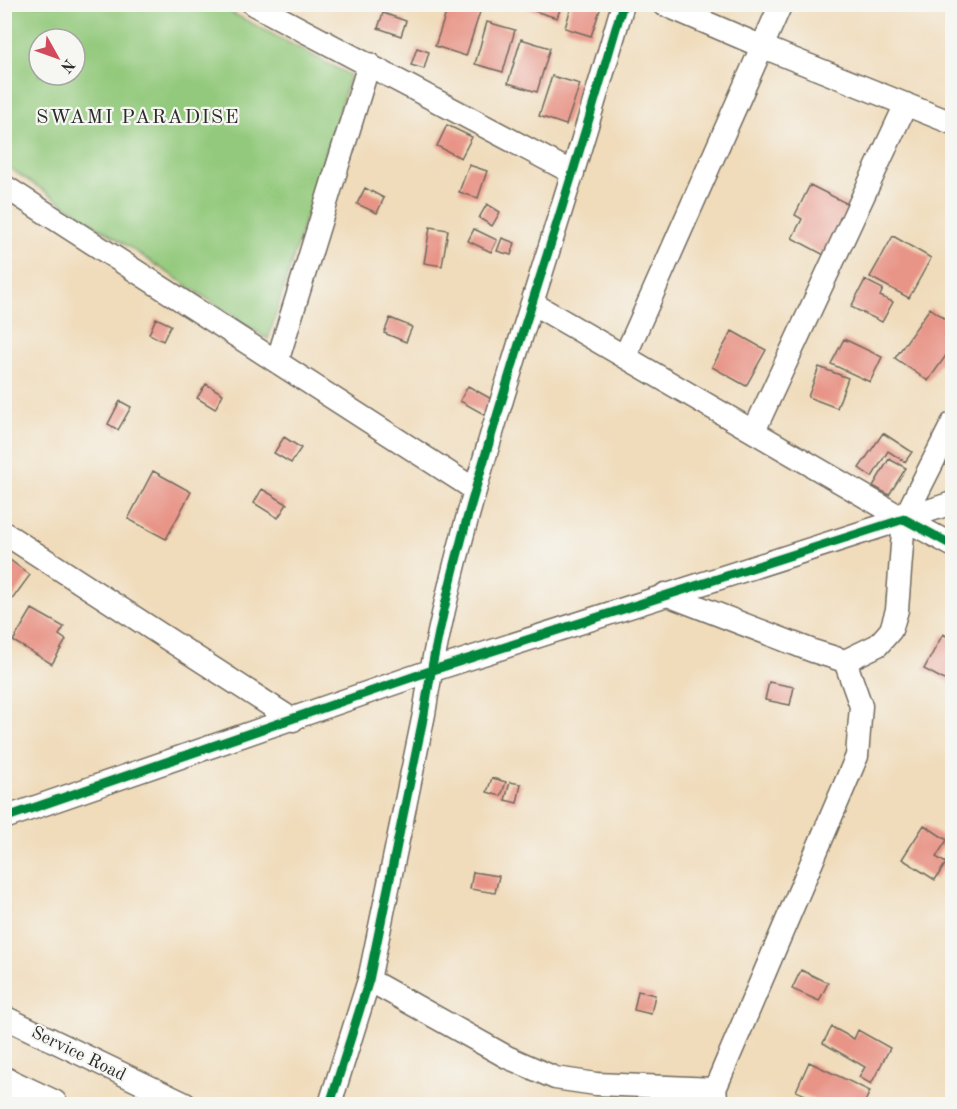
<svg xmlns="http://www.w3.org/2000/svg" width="957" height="1109" font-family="'Old Standard TT',serif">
<rect width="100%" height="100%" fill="#f6f6f2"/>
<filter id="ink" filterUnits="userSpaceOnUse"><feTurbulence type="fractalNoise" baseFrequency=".0167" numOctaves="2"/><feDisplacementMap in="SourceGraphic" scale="12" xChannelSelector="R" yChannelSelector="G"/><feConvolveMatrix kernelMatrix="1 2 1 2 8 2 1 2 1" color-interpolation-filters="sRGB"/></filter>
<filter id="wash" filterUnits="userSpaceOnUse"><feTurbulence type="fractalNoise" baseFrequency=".008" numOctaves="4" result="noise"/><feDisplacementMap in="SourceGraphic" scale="24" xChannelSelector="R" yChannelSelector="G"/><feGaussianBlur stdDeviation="1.35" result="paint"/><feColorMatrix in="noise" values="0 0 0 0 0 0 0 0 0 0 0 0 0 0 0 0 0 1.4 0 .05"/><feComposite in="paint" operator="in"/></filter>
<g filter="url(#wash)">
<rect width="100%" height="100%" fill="#f0dcbb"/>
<path fill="#93c97b" stroke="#5f7a53" stroke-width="1.5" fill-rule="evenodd" d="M4,5H217L350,75L268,339L5,165ZM39,39H75V75H39Z"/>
<g id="blocks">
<path fill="#e89487" d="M449,4H457L480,12L466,56L435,46Z
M530,4H562L557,18L528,9Z
M572,4H602L591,36L565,28Z
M383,13L406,21L401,36L378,28Z
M487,22L515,30L503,72L475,64Z
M521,39L550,48L537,92L508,83Z
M417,48L429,52L424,69L411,65Z
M552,76L580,84L566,125L539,116Z
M447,125L472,137L461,158L437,146Z
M469,165L487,171L478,198L459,192Z
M810,185L850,205L824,255L792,238L802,219L795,215Z
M365,188L384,198L377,213L357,204Z
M487,204L500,212L492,226L479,218Z
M430,227L448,230L442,266L424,263Z
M474,229L497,240L491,252L468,241Z
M893,236L931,258L909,298L870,277Z
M502,238L515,243L511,255L497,251Z
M865,280L883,289L880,296L893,302L882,322L851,307Z
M930,308L952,324V347L928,381L895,358Z
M156,318L171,325L163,341L149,334Z
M390,318L412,327L406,342L384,333Z
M732,331L766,350L746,386L712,367Z
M844,339L882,357L870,382L831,364Z
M819,367L848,378L837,408L808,397Z
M206,384L223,394L215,409L197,398Z
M468,386L497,402L489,417L460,401Z
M120,401L131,407L118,430L108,424Z
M883,433L912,452L905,462L888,451L872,477L859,468Z
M284,437L301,448L291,463L274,453Z
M889,459L906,468L889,495L873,486Z
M153,471L191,492L166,539L128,519Z
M262,489L287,504L278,518L254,503Z
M10,560L30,575L8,605L4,602V567Z
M32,609L64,627L59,635L66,640L52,664L13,641Z
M943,634L952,639V684L924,669Z
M769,682L794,687L790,705L765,700Z
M492,778L506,782L501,796L487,792Z
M510,782L521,784L517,803L505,800Z
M924,825L947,840L936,857L946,863L935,880L902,859Z
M473,872L499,876L495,893L470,889Z
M801,970L828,983L819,1001L792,989Z
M638,991L655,995L651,1014L634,1010Z
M832,1027L854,1039L858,1030L890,1048L871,1084L859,1077L865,1067L823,1043Z
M809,1062L870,1091L864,1104H825L796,1091Z"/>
</g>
</g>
<g filter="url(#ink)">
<use href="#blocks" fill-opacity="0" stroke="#70695d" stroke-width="1.5"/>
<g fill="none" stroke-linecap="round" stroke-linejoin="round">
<g stroke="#70695d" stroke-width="25">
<path id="minor" d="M253,4L573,173
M663,4L763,47L952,123
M4,186L474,489
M532,303L904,519L952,503
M625,356L781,4
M277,362L369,64
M754,431L906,104
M4,533L293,720
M665,594L813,651L845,661L861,706L857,756L715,1089L717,1104
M845,661L878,645L891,630L897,610L904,519L952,424
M4,818L430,671L904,519L952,545
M369,980L507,1057L555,1078L596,1084L715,1089
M4,1017L185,1104
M330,1104L369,980L424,714C443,588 482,465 519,344C555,231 590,118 623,4"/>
</g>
<g stroke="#70695d" stroke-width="31">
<path id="major" d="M4,1081L53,1104"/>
</g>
<use href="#minor" stroke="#fff" stroke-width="22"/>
<use href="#major" stroke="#fff" stroke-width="28"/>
<g stroke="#f6f6f2" stroke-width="13">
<path id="cycleway" d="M4,818L430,671L904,519L952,545
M330,1104L369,980L424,714C443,588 482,465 519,344C555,231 590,118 623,4"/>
</g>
<use href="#cycleway" stroke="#00873e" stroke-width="9"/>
</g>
</g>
<g text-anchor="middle" stroke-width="4.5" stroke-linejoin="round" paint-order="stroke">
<g font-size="18" fill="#2b2b2b" stroke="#f6f6f2">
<text transform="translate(79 1053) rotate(26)" y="6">Service Road</text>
</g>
<g font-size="20" letter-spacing="1.5" fill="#2b2b2b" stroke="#f6f6f2">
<text x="138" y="123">SWAMI PARADISE</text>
</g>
</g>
<rect width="957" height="1109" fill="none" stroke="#f6f6f2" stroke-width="24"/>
<g transform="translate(57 57) rotate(130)"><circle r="28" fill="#f6f6f2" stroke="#a5a5a2" stroke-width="1.5"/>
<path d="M0-4.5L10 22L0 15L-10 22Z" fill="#d1495b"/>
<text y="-9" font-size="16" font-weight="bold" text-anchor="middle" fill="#2b2b2b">N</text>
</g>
</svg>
